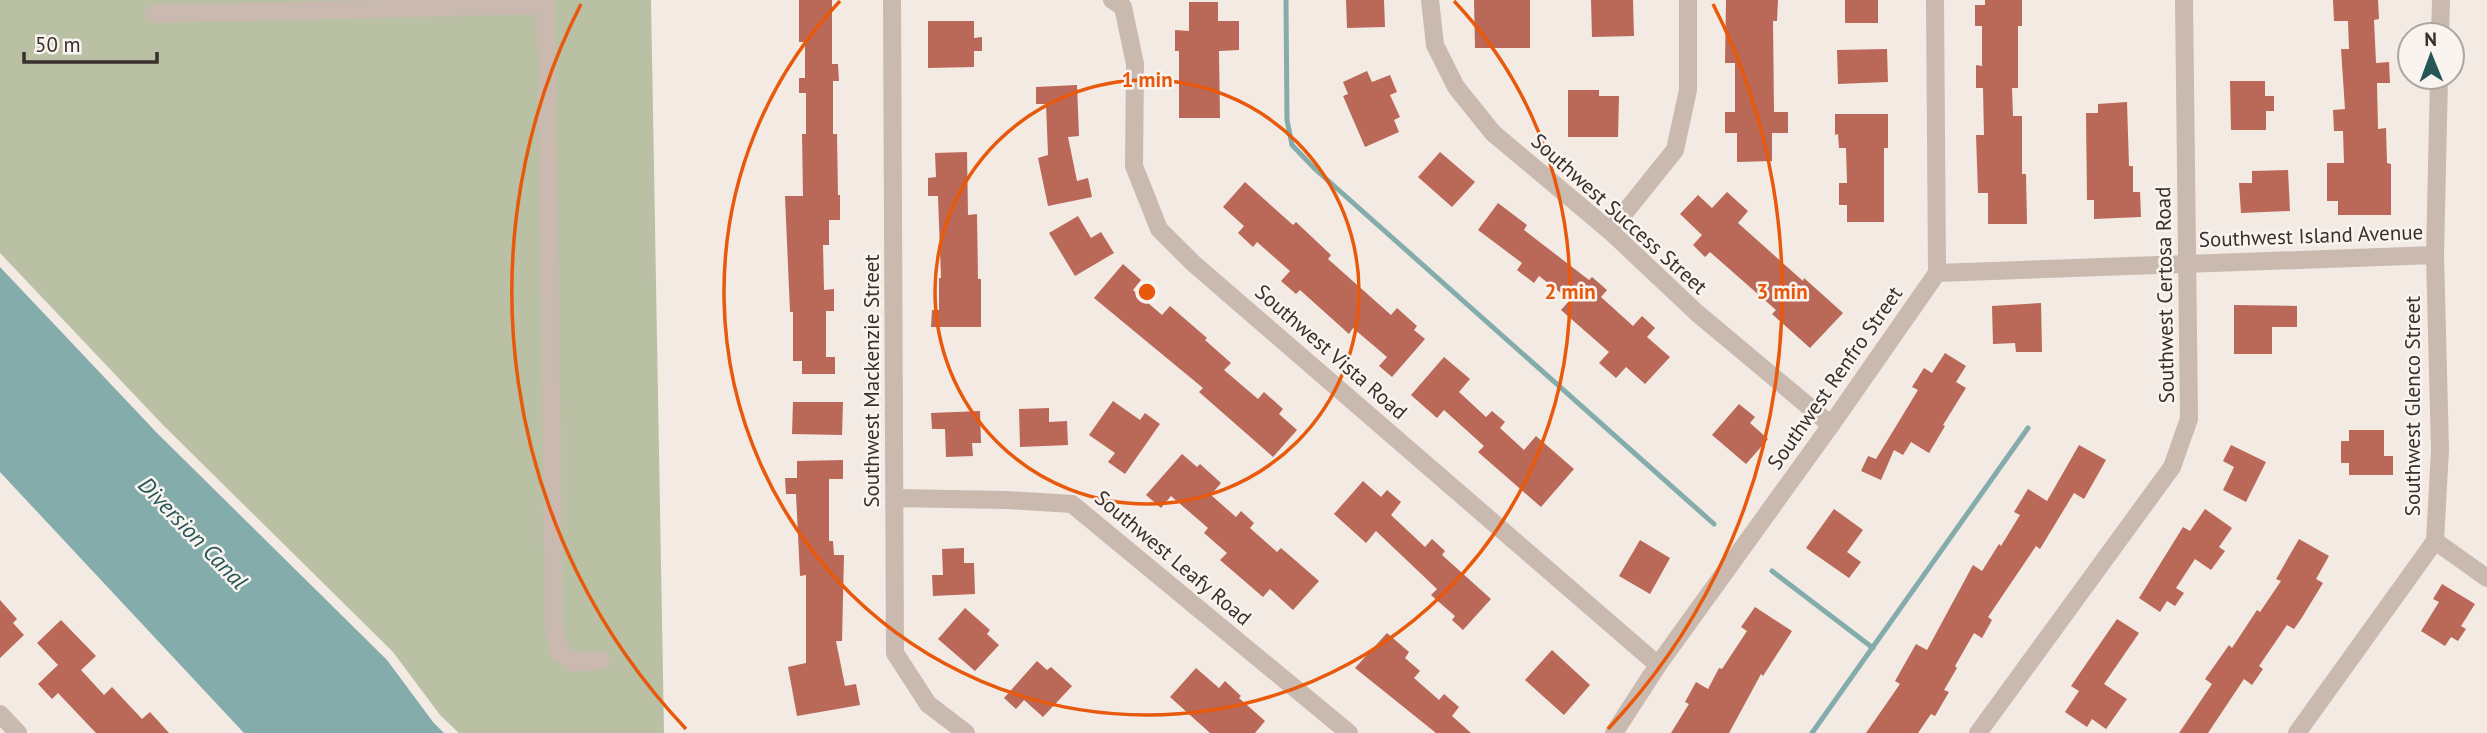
<svg xmlns="http://www.w3.org/2000/svg" width="2487" height="733" font-family="'PT Sans',sans-serif">
<rect width="100%" height="100%" fill="#f2eae3"/>
<path fill="#b9c0a4" d="M0,0H651L664,733H459L440,715L393,652L163,425L0,253Z"/>
<path fill="#84acab" d="M0,267L157,433L387,660L433,722L444,733H244L0,472Z"/>
<g fill="none" stroke-linecap="round" stroke-linejoin="round">
<path stroke="#84acab" stroke-width="5" d="M1286,0L1287,120L1292,145L1315,169L1714,524
M1772,571L1873,648
M1812,733L2028,428"/>
</g>
<path fill="#ba6858" d="M799,0H832V64H838L839,81H833V134H837L838,195H840V220H829V245H823L824,290L834,289V311H826V357H835V374H802V361H793V312H790L785,196H803L802,134H806V93H799V78H805V42H799Z
M1346,0H1384L1385,27L1347,28Z
M1474,0H1530V48H1475Z
M1591,0H1633L1634,36L1592,37Z
M1726,0H1778L1777,21H1773L1774,112H1788V133H1772V161L1737,162V133H1725V112H1735V63H1725Z
M1845,0H1878V23H1845Z
M1985,0H2022V26H2018V88H2012L2013,116H2022V174H2026L2027,224H1988V193H1978L1976,135H1984L1983,88H1976V65L1982,66V26H1975V5H1985Z
M2333,0H2378L2379,19L2374,20L2376,63L2389,62L2390,83H2377L2378,129L2386,128L2387,163L2391,164V215H2338V201H2327V163H2344L2343,131H2334L2333,110L2345,109L2341,49H2349L2348,21H2334Z
M1189,2H1218V21H1239V50L1219,51L1220,118H1179V51H1175V30L1189,31Z
M928,21H974V38L982,37V51H974V67L928,68Z
M1887,49L1888,82L1838,84L1837,50Z
M1367,71L1372,82L1390,75L1397,92L1390,95L1400,117L1394,120L1399,132L1365,147L1343,96L1348,94L1343,82Z
M2230,81H2265V96H2274V111H2266V130H2231Z
M1077,85L1079,136L1068,137L1077,181L1088,178L1092,197L1048,206L1038,158L1048,155L1046,104H1036V87Z
M1568,90H1599V96H1619L1618,137H1568Z
M2127,102L2129,166H2133V192H2140L2141,217L2094,219V200H2087L2086,113H2098V104Z
M1835,114H1888V148H1884V222H1847V205H1839V183H1847L1846,148H1839L1838,134L1835,135Z
M967,152L968,215L977,214L978,279H981V327H931L932,310H939V278H941L938,196H928V178L936,177L935,153Z
M1440,152L1475,182L1452,207L1418,177Z
M2288,170L2290,211L2241,213L2239,183H2252V171Z
M1245,182L1293,225L1296,222L1331,255L1328,259L1391,315L1397,308L1417,326L1414,330L1425,339L1392,377L1379,366L1387,357L1353,328L1349,334L1300,290L1296,294L1281,281L1290,271L1257,242L1253,247L1238,233L1244,226L1223,207Z
M1727,192L1748,211L1738,223L1803,281L1804,278L1843,313L1810,348L1772,314L1776,310L1710,252L1705,257L1693,245L1702,235L1680,214L1698,195L1712,208Z
M1498,203L1527,225L1524,230L1589,280L1592,277L1607,290L1601,297L1633,326L1642,316L1655,328L1647,337L1670,357L1645,384L1626,367L1616,378L1599,363L1609,352L1561,310L1570,300L1539,276L1534,283L1517,270L1522,263L1478,230Z
M1078,216L1091,238L1101,232L1114,253L1075,276L1049,233Z
M1123,264L1141,280L1133,290L1162,315L1170,306L1207,338L1205,340L1231,363L1224,370L1258,399L1264,392L1283,409L1279,414L1297,430L1273,457L1199,392L1203,388L1094,298Z
M2041,303L2042,352H2016L2015,343L1993,344L1992,306Z
M2234,305L2297,306V327H2272V354H2234Z
M1945,353L1966,366L1956,382L1966,388L1943,425L1945,426L1929,453L1911,442L1903,455L1894,450L1881,480L1861,471L1868,456L1876,459L1918,390L1912,387L1924,368L1932,373Z
M1444,357L1470,379L1459,392L1486,417L1492,411L1505,422L1500,428L1524,450L1536,436L1574,469L1541,507L1478,452L1484,446L1444,410L1437,418L1411,395Z
M1113,401L1140,420L1145,413L1160,424L1125,474L1108,462L1115,453L1089,435Z
M793,402H843L842,435L792,434Z
M1739,404L1755,417L1750,423L1768,439L1746,464L1712,435Z
M1049,408V422L1067,421L1068,445L1020,447L1019,409Z
M980,411L981,443H972L973,456L946,457L945,429H932L931,413Z
M2349,430H2384V456H2393V475H2349V463H2341V441H2349Z
M2079,445L2106,460L2084,499L2074,493L2040,549L2036,546L1988,617L1992,620L1982,638L1974,633L1955,666L1957,668L1944,690L1949,692L1935,716L1931,714L1918,733H1866L1900,684L1895,681L1916,644L1927,650L1973,565L1982,571L1999,544L2001,546L2020,515L2014,512L2028,489L2047,501Z
M2231,445L2266,462L2246,502L2223,490L2234,467L2223,461Z
M1182,454L1197,467L1200,464L1221,483L1211,495L1236,517L1241,511L1254,523L1250,528L1277,552L1281,548L1319,581L1293,610L1270,589L1263,597L1220,560L1227,553L1204,533L1208,528L1171,496L1161,508L1146,495Z
M843,460V479H829V541H833L834,555H844L842,641H836L845,686L856,684L860,705L797,716L788,667L806,663V575L800,576L796,494H786L785,478H797V461Z
M1363,481L1381,497L1387,490L1401,502L1391,515L1425,547L1432,539L1445,551L1442,555L1491,599L1463,630L1452,620L1455,616L1431,595L1437,589L1376,531L1366,543L1334,514Z
M1834,509L1863,530L1847,552L1861,562L1849,578L1806,548Z
M2205,509L2232,528L2219,547L2225,551L2211,570L2195,559L2176,588L2184,593L2175,606L2167,601L2160,612L2139,598L2183,527L2190,531Z
M2299,539L2329,556L2316,579L2323,583L2301,619L2294,629L2287,625L2259,666L2263,669L2252,685L2244,679L2208,733H2179L2212,684L2205,679L2229,645L2232,648L2257,610L2260,612L2281,581L2276,579Z
M1640,540L1670,558L1650,594L1619,576Z
M964,548V563H974L975,594L933,596L932,575H943L942,549Z
M2442,584L2475,604L2461,626L2466,629L2458,641L2451,637L2445,646L2421,631L2439,602L2433,599Z
M0,600L17,619L13,623L24,635L0,658Z
M1755,607L1792,631L1763,676L1761,674L1729,733H1671L1689,704L1685,702L1696,682L1708,689L1719,668L1722,669L1747,631L1741,627Z
M965,608L990,630L987,634L999,645L975,671L938,639Z
M2117,619L2139,633L2104,684L2127,699L2106,729L2092,719L2087,727L2065,712L2079,691L2071,686Z
M61,620L96,656L81,670L104,695L112,687L142,719L150,712L169,733H96L58,693L52,699L38,684L58,665L37,643Z
M1387,633L1409,652L1405,658L1420,671L1414,678L1439,700L1444,694L1459,707L1452,716L1471,733H1436L1355,668Z
M1552,650L1590,685L1564,715L1525,680Z
M1037,661L1047,670L1051,667L1072,686L1043,717L1024,700L1016,709L1004,698Z
M1196,668L1219,688L1225,681L1241,696L1239,698L1265,721L1255,733H1210L1170,697Z"/>
<g fill="none" stroke-linecap="round" stroke-linejoin="round">
<path stroke="#c9b9af" stroke-width="18" d="M546,0L554,627L559,652L574,663L601,660
M892,0L895,653L928,704L966,733
M1112,0L1123,7L1135,64L1134,166L1159,229L1193,263L1658,665
M1430,0L1435,45L1456,87L1493,133L1610,231L1697,313L1831,425
M154,14L546,5
M2440,35L2441,0
M1610,231L1675,150L1688,90V0
M1937,273L2435,255
M895,498L1006,500L1072,504L1349,733
M2435,541L2487,578
M0,714L18,733
M1614,733L1658,665L1831,425L1937,273L1935,0
M1978,733L2172,467L2189,419L2184,0
M2297,733L2435,541L2440,450L2435,255L2439,77"/>
</g>
<g fill="none" stroke="#e8590c" stroke-width="3.5">
<circle cx="1147" cy="292" r="212"/>
<path d="M1454 1A423 423 0 1 1 840 1"/>
<path d="M686 729A635 635 0 0 1 581 4M1713 4A635 635 0 0 1 1608 729"/>
</g>
<g text-anchor="middle" stroke-width="5" stroke-linejoin="round" paint-order="stroke">
<g font-size="21" fill="#392f2d" stroke="#f9f4ef">
<text transform="translate(1619 214) rotate(42)" y="7">Southwest Success Street</text>
<text transform="translate(2311 236) rotate(-2)" y="7">Southwest Island Avenue</text>
<text transform="translate(2165 295) rotate(-91)" y="7">Southwest Certosa Road</text>
<text transform="translate(1331 352) rotate(41)" y="7">Southwest Vista Road</text>
<text transform="translate(1835 378) rotate(-55)" y="7">Southwest Renfro Street</text>
<text transform="translate(872 381) rotate(-90)" y="7">Southwest Mackenzie Street</text>
<text transform="translate(2413 406) rotate(-90)" y="7">Southwest Glenco Street</text>
<text transform="translate(1173 558) rotate(40)" y="7">Southwest Leafy Road</text>
</g>
<g font-size="23" font-style="italic" fill="#265756" stroke="#f9f4ef">
<text transform="translate(193 533) rotate(46)" y="8">Diversion Canal</text>
</g>
</g>
<circle cx="1147" cy="292" r="10" fill="#e8590c" stroke="#f9f4ef" stroke-width="3.5"/>
<g font-size="21" text-anchor="middle" font-weight="bold" fill="#e8590c" stroke="#f9f4ef" stroke-width="5" stroke-linejoin="round" paint-order="stroke">
<text x="1147" y="87">1 min</text>
<text x="1570" y="299">2 min</text>
<text x="1782" y="299">3 min</text>
</g>
<g transform="translate(2431 56) rotate(359)"><circle r="33" fill="#f9f4ef" stroke="#aca5a1" stroke-width="2"/>
<path d="M0-5L12 26L0 18L-12 26Z" fill="#265756"/>
<text y="-10" font-size="19" font-weight="bold" text-anchor="middle" fill="#392f2d">N</text>
</g>
<path d="M24 52v10h133v-10" fill="none" stroke="#392f2d" stroke-width="3.5"/>
<text x="35" y="52" font-size="21" fill="#392f2d" stroke="#f9f4ef" stroke-width="5" paint-order="stroke">50 m</text>
</svg>
